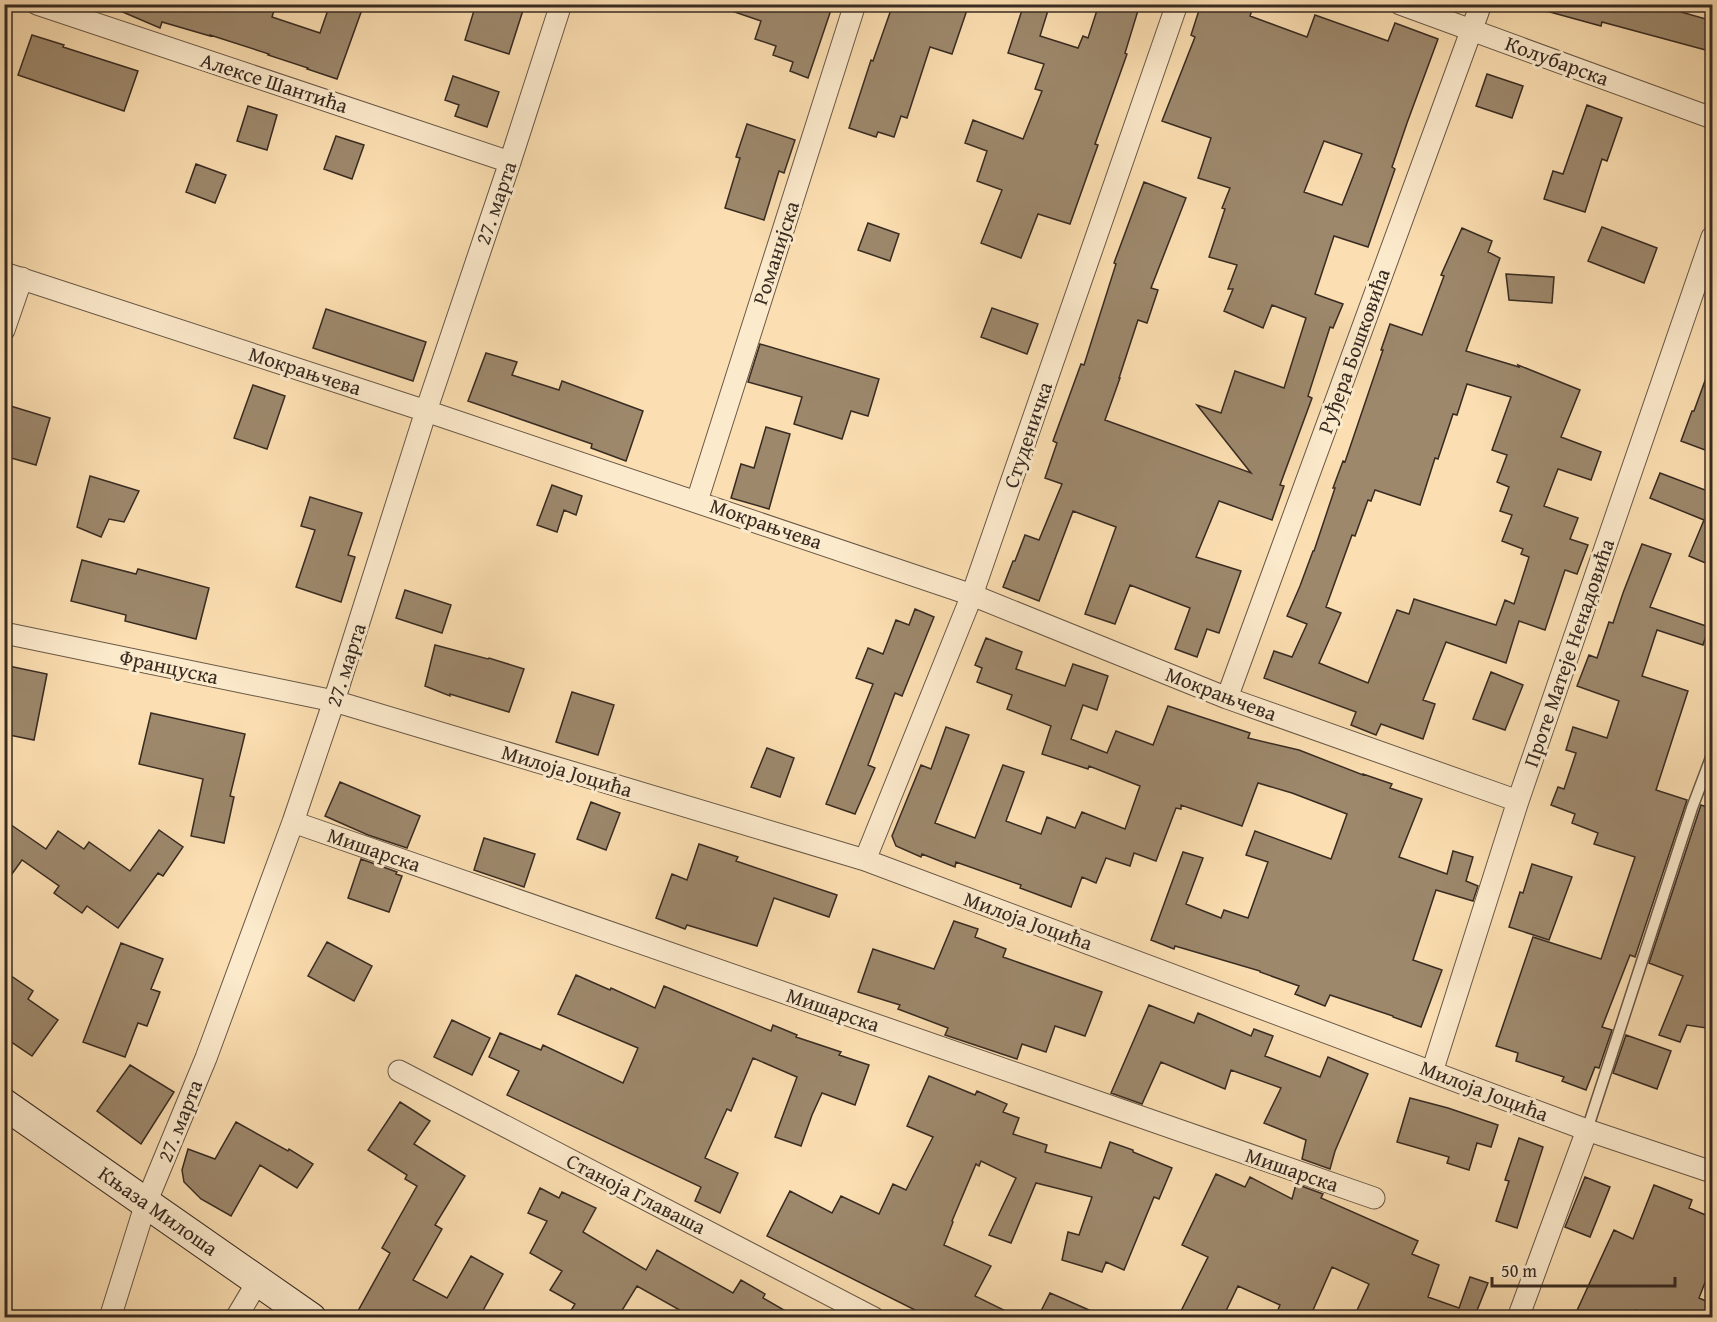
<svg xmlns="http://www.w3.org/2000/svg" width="1717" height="1322" font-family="'Gentium Book Plus',serif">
<rect width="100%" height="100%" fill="#fbdeb1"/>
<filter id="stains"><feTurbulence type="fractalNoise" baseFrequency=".00333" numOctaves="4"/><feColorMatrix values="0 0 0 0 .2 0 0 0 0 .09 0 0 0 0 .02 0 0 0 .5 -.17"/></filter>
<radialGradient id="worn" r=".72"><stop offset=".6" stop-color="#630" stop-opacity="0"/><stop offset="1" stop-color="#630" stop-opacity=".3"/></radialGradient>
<path fill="#9d886c" stroke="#382b22" stroke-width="1.5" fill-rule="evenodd" d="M104,4H276L272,17L320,33L330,4H364L337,79L307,69L308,68L268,55L269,54L210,35V36L162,22L160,28Z
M476,4H525L509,54L465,40Z
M724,4H833L808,78L790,71L793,62L773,55L776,46L755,39L761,21L723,8Z
M893,4H969L952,54L930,47L907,118L901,116L894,137L878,132L876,137L849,128L871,60L873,61Z
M1024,4H1050L1040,36L1078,48L1083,36L1088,38L1099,4H1140L1125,53L1127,54L1095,144L1098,145L1070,224L1038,214L1021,258L981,243L1002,190L977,181L987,151L965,143L973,120L1023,139L1042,91L1035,89L1044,64L1008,53Z
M1201,4H1254L1250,16L1307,37L1315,15L1388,41L1395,23L1438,39L1407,123L1392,167L1395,169L1368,247L1334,236L1315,294L1343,304L1333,328L1330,327L1308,396L1312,398L1280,485L1284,486L1272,520L1219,501L1196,557L1241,571L1219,633L1207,629L1197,657L1175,649L1190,608L1130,585L1115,624L1085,614L1116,527L1073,511L1039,601L1003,587L1013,561H1015L1025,535L1039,540L1062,484L1045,478L1057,443L1053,441L1081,364L1084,365L1116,264L1114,263L1144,182L1186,198L1151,288L1158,290L1147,323L1138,320L1119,378H1120L1105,420L1251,473L1197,405L1221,413L1235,371L1284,388L1306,318L1272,305L1263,328L1224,311L1233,289H1228L1237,265L1209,257L1225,209L1222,208L1230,188L1198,178L1211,138L1162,121L1195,37L1191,35ZM1324,141L1362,154L1342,205L1304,192Z
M1547,4H1653L1713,21V52L1602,22L1601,26L1546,11Z
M32,35L64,45L63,47L138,71L124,111L18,75Z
M1487,74L1523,86L1512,118L1476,106Z
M453,76L499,92L487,127L455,116L459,105L445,100Z
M1587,105L1622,118L1607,161L1602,159L1585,212L1544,199L1553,171L1563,174Z
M248,106L277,115L267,150L237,141Z
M747,124L795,140L784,173L779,171L764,220L725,208L740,158L736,157Z
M336,136L364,145L352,179L324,169Z
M196,164L226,175L215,203L186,192Z
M868,223L899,234L890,261L858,250Z
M1602,227L1657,248L1644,283L1588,261Z
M1462,228L1492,241L1488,252L1500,258L1466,351L1519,367L1518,365L1580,390L1561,437L1601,452L1591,480L1558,469L1544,506L1578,518L1570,539L1588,545L1577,574L1565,570L1545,630L1519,621L1506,663L1446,642L1423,700L1435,704L1423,739L1381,724L1376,735L1351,725L1356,712L1264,678L1274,651L1292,657L1307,624L1287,616L1300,586L1313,551H1314L1335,488H1333L1343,461L1345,462L1383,350H1381L1390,324L1422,335L1444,276L1441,275ZM1467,384L1511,397L1492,450L1507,455L1497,482L1509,487L1500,511L1512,515L1502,541L1523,549L1521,554L1529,557L1514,604L1505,600L1496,625L1414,599L1409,614L1397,610L1368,683L1319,663L1341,613L1326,607L1352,535L1355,536L1368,500L1371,501L1375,490L1420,505L1435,458L1438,459L1453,414L1457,415Z
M1506,274L1554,277L1552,303L1509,300Z
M992,308L1038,324L1027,354L981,337Z
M326,309L426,342L413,381L313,348Z
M760,344L879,379L868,416L851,411L842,439L794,424L802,397L748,382Z
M486,353L517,362L512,375L559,390L562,381L643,411L626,461L591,448L592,444L468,401Z
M1710,367L1713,368V453L1681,441L1692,411H1694Z
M253,385L285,396L267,449L234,438Z
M4,404L50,418L36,465L4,456Z
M766,427L790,434L769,509L731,498L741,464L754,468Z
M1660,473L1713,493V552L1708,564L1689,556L1704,520L1650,498Z
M90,476L139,491L124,522L109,519L101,537L77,527Z
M552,485L582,496L576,515L564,510L557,532L537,525Z
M310,497L362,513L348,555L355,557L341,602L296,587L315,530L301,526Z
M1642,544L1671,554L1650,607L1709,627L1703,645L1657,630L1642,676L1688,691L1656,790L1687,800L1635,957L1630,955L1602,1027L1612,1030L1599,1068L1595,1067L1586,1090L1562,1081L1564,1077L1516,1061L1518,1053L1496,1046L1533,937L1601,959L1635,857L1594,844L1598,833L1572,823L1575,814L1551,805L1558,787L1564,789L1576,753L1566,750L1573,727L1607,738L1619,701L1577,686L1589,655L1597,658L1609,622L1613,623L1623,593Z
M82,560L136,574L138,569L209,588L196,639L125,621L126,615L71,601Z
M405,590L451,605L442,633L396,618Z
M915,609L934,617L902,696L895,693L868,765L875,768L855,814L826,804L873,684L856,678L868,648L883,654L896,620L909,625Z
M986,638L1022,652L1016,669L1065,686L1073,664L1108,676L1097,710L1083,705L1071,739L1107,753L1116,731L1153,745L1168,706L1250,733L1248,738L1299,750L1363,775V774L1392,784L1390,788L1422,799L1399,857L1447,874L1453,851L1473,857L1466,881L1478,886L1473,901L1436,890L1413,960L1442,970L1421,1027L1393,1017V1016L1330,995L1325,1006L1295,994L1299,986L1260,972V971L1175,946L1174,949L1151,940L1183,852L1203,858L1186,904L1221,918L1224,910L1248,918L1268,862L1246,855L1255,831L1331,859L1347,814L1292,793L1258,783L1242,826L1181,805V809L1176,808L1156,861L1134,853L1130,866L1106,858L1096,883L1082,877L1071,907L1020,888L1021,885L956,862L955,867L922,854L921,857L896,846L892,836L921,765L931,769L946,727L969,735L935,823L975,838L1003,765L1024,772L1006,821L1041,834L1047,817L1075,828L1082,812L1125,829L1140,786L1089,766L1088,769L1042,754L1051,726L1007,709L1012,695L977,682L982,668L975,665Z
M435,645L488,659L489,658L524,669L509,712L450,694V696L425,686Z
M4,665L47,674L34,740L4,734Z
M1491,672L1523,685L1505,730L1473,719Z
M572,692L614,705L598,755L556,742Z
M151,713L245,734L230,796L234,797L224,843L191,836L203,779L139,764Z
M767,748L794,758L780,797L751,787Z
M340,782L420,816L407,848L368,835L325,816Z
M591,802L620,813L606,850L577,839Z
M1701,805L1713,809V1029L1687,1025L1680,1042L1659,1035L1683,976L1649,963Z
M4,820L46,849L58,831L84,849L89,842L130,871L159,830L183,847L163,876L158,873L118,928L87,906L82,913L54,893L59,886L22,860L4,885Z
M484,838L535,854L524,887L474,870Z
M699,844L738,857L736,861L837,895L829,917L774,898L757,946L687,925L685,929L656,918L672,874L687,880Z
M361,859L397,872L396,874L402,876L389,912L348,898Z
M1532,864L1572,877L1549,940L1509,927L1520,892L1523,893Z
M954,921L978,929L975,937L1006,949L1003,957L1102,992L1085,1036L1055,1026L1046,1052L1022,1044L1017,1059L945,1035L948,1028L898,1009L900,1005L858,992L873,949L934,969Z
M327,942L372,966L354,1001L308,976Z
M121,943L163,959L151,989L160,992L147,1026L138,1023L125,1057L83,1042Z
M4,971L33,991L28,999L58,1020L32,1056L4,1037Z
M576,975L610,990L611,988L655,1008L664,986L771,1031L773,1025L797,1035L796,1037L841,1052L839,1055L869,1065L855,1105L822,1093L812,1115L801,1146L775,1137L797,1077L753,1058L731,1111L727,1109L705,1158L738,1173L720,1213L695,1201L701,1187L507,1095L519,1071L489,1057L500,1033L541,1050L543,1045L623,1083L638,1048L558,1014Z
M1149,1005L1194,1023L1198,1013L1251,1036L1254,1029L1273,1036L1265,1056L1320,1077L1328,1057L1368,1074L1335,1151L1330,1169L1302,1159L1306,1140L1264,1123L1281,1088L1231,1070L1225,1089L1161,1062L1142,1104L1111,1093Z
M452,1020L490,1038L472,1075L434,1057Z
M1626,1035L1671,1051L1657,1089L1613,1073Z
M130,1065L174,1092L141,1144L97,1111Z
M929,1076L975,1095L977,1091L1007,1104L1003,1112L1019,1118L1013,1134L1047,1145L1045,1152L1101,1168L1110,1142L1133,1150V1152L1172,1168L1159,1199L1154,1197L1124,1270L1106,1262L1102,1272L1062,1260L1068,1232L1079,1235L1092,1197L1036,1183L1011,1243L989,1235L1016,1178L981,1161L979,1166L976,1164L952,1221L953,1222L944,1245L991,1266L975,1296L1018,1317H929L767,1236L790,1191L832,1213L841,1196L879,1214L893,1184L906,1190L933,1137L907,1126Z
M1410,1098L1448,1108L1498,1125L1491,1147L1477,1143L1469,1170L1447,1163L1449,1157L1397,1142Z
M400,1102L430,1121L414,1144L465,1176L435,1225L442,1229L413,1280L447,1298L471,1256L503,1274L480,1316L482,1317H369L358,1311L390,1253L382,1248L417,1186L405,1179L407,1175L368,1150Z
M236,1122L288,1151L289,1149L313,1164L297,1188L260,1165L231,1216L201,1199L184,1182L182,1170L188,1149L215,1159Z
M1519,1138L1543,1147L1517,1228L1496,1221L1509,1181L1505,1180Z
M1216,1174L1245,1187L1250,1177L1292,1199L1296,1184L1323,1194L1321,1198L1418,1241L1412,1254L1439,1265L1428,1297L1459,1308L1470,1277L1488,1283L1476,1313L1478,1314V1317H1354L1369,1284L1332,1267L1310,1317H1275L1280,1305L1238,1286L1223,1317H1178L1208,1257L1182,1245Z
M1585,1177L1610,1187L1590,1237L1565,1227Z
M1654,1185L1692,1200L1689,1208L1713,1218V1262L1699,1298L1713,1304V1317H1652L1636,1310L1633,1317H1574L1614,1230L1633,1239Z
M540,1188L559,1198L562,1192L596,1208L583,1232L646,1270L657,1250L733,1293L741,1280L765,1294L763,1298L796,1317H692L637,1286L618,1317H567L575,1304L550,1290L562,1271L530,1253L547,1221L528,1213Z
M1050,1293L1064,1299L1105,1317H1038Z"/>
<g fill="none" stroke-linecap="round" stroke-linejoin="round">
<g stroke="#695846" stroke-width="13">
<path id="service" d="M1587,1130L1692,808L1712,755"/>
</g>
<g stroke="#695846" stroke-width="23">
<path id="minor" d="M37,4L510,162
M1400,4L1712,118
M4,273L426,411L972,595L1227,698L1518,801
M4,330L22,278
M697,501L855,4
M4,633L334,701L865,860L1587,1130L1712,1172
M1227,698L1481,4
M293,822L1374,1198
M865,860L972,595L1177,4
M399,1071L874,1318
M1432,1072L1518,801L1712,237
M110,1318L146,1203L206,1058L293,822L334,701L426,411L510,162L561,4
M236,1318L258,1281
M1518,1318L1587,1130"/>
</g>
<g stroke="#382b22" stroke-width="32">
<path id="secondary" d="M4,1104L311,1318"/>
</g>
<use href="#service" stroke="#fceacc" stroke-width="10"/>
<use href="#minor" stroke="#fceacc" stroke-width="21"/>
<use href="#secondary" stroke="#fceacc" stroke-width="30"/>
</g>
<g text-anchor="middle" stroke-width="6" stroke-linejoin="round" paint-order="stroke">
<g font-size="21" fill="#382b22" stroke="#fceacc">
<text transform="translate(1557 61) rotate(20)" y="7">Колубарска</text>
<text transform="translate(274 83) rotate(18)" y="7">Алексе Шантића</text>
<text transform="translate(496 203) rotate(-71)" y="7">27. марта</text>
<text transform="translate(776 253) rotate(-72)" y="7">Романијска</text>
<text transform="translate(1354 351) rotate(-70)" y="7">Руђера Бошковића</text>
<text transform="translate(305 371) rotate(18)" y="7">Мокрањчева</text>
<text transform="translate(1028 435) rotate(-71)" y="7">Студеничка</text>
<text transform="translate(766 524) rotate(19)" y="7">Мокрањчева</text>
<text transform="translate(1569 653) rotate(-71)" y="7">Проте Матеје Ненадовића</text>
<text transform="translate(346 665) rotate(-72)" y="7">27. марта</text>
<text transform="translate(169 667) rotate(12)" y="7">Француска</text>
<text transform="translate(1221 694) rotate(21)" y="7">Мокрањчева</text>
<text transform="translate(567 771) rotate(17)" y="7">Милоја Јоцића</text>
<text transform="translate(374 850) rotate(19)" y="7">Мишарска</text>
<text transform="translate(1028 921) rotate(20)" y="7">Милоја Јоцића</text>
<text transform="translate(833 1010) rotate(19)" y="7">Мишарска</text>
<text transform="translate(1484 1091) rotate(21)" y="7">Милоја Јоцића</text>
<text transform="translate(180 1121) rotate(-68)" y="7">27. марта</text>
<text transform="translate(1292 1170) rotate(19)" y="7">Мишарска</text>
<text transform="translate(636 1194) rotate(27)" y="7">Станоја Главаша</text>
<text transform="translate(158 1211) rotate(35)" y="7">Књаза Милоша</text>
</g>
</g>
<rect width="1717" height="1322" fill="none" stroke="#fbdeb1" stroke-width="24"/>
<rect x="6" y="6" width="1705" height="1310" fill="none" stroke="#382b22" stroke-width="3"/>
<rect x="12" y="12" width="1693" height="1298" fill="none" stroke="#382b22" stroke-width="1.5"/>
<path d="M1492 1277v9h183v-9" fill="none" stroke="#382b22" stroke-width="3"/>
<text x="1501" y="1277" font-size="18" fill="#382b22" stroke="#fceacc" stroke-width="4.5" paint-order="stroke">50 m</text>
<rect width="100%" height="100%" filter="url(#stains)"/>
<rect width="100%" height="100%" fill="url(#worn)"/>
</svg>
